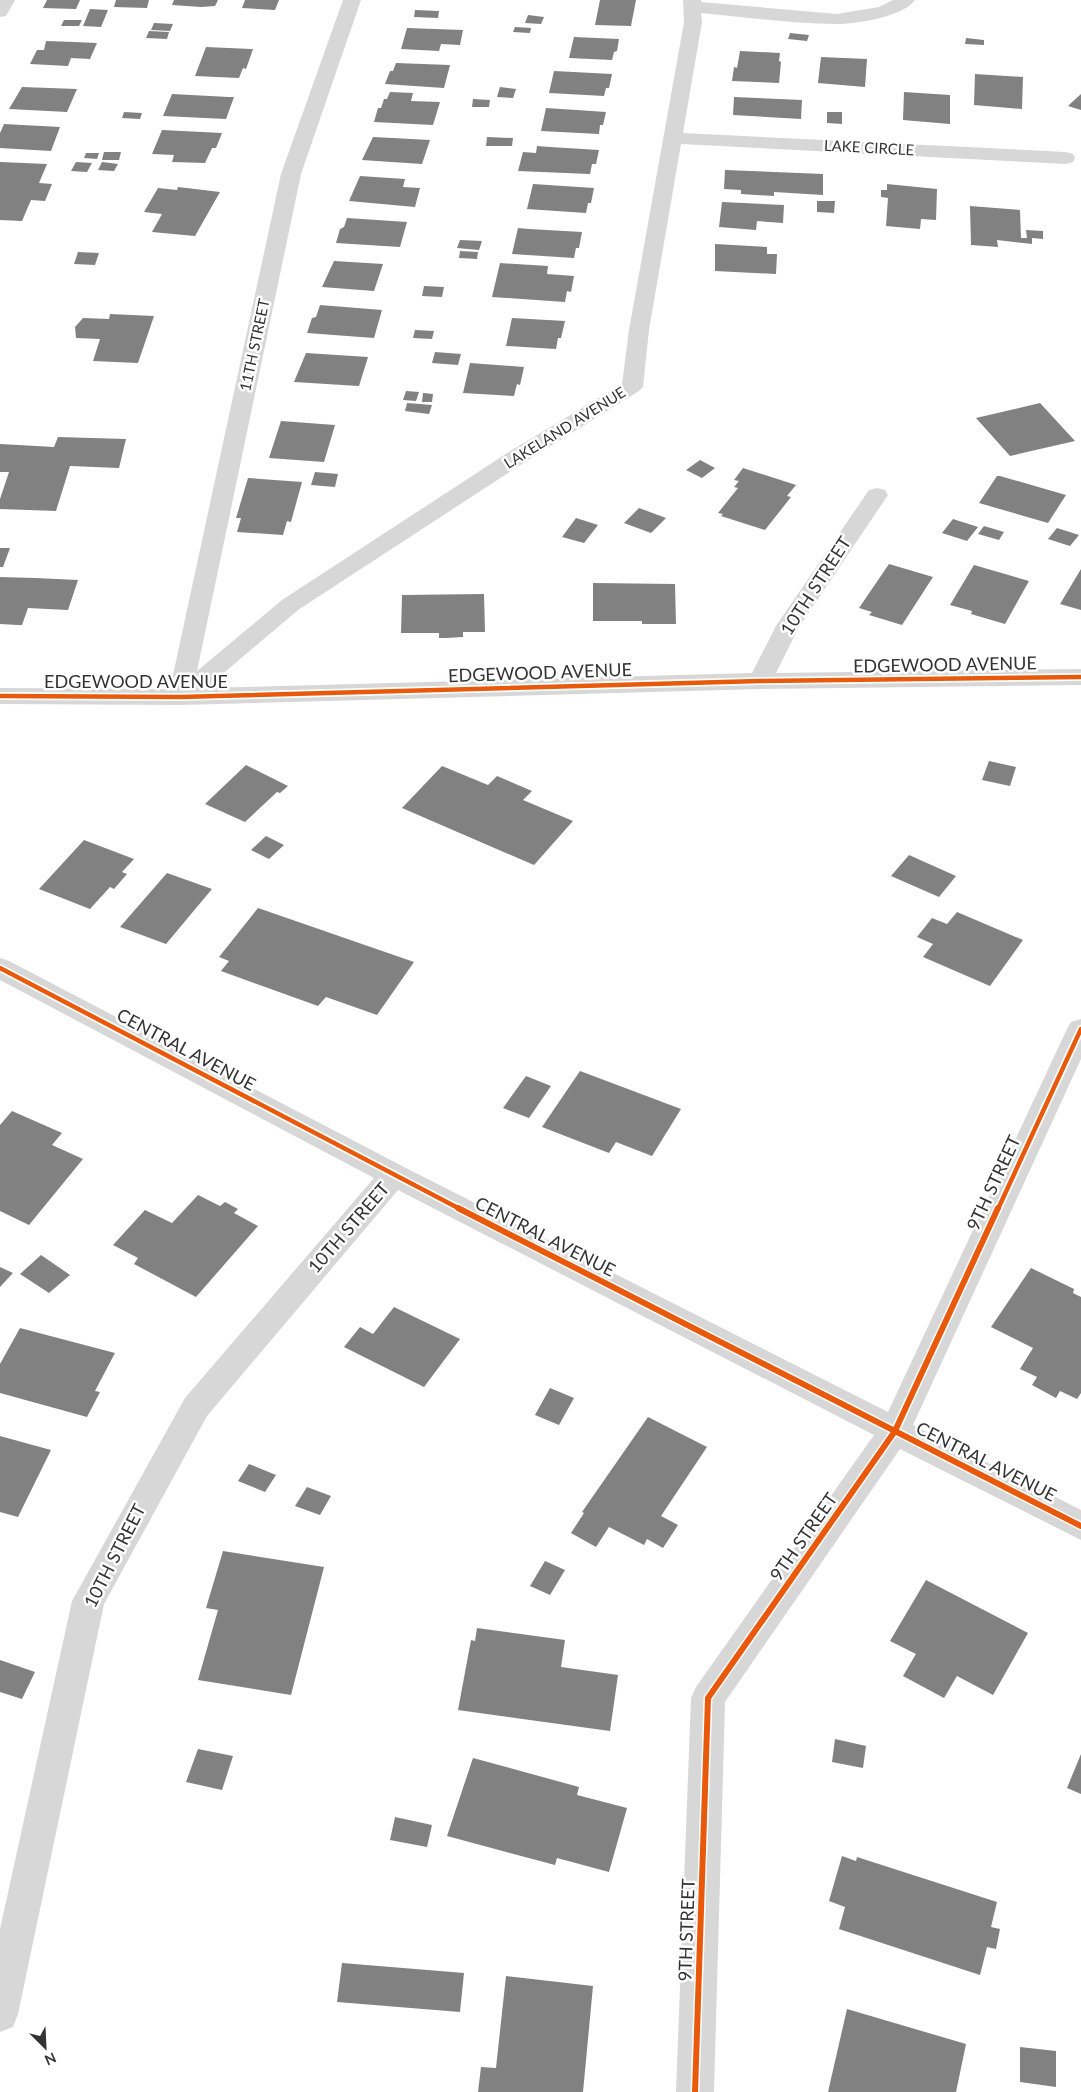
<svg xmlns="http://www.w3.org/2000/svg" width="1081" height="2092" font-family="Lato,sans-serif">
<rect width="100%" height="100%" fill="#fff"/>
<path fill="#818181" d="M47,0H80L76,9L43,8Z
M116,0H149L147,8L114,7Z
M174,0H218L215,6L201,7L172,5Z
M245,0H279L275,10L242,8Z
M600,0H636L631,26L595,25Z
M90,9L108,10L101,27L83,26Z
M415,10L439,11L438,18L414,17Z
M528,15L544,17L541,24L525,23Z
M64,20H82L79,26H61Z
M154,23L173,24L170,31L151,30Z
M515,27L531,28L530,33L513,32Z
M407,28L463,30L460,45L441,44L439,51L401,49Z
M149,31L169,32L167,39L146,38Z
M790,33L809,35L807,41L788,39Z
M574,37L619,39L617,51L614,52L612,60L569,58Z
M966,38L984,40V45L965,44Z
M46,41L74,42L97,43L90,59L71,58L68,66L30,64L37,50H44Z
M206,47L251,49H253L246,69L243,68L239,78L195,76Z
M740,51L780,53L779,61L781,62L779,83L732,81L734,67L737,68Z
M821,57L867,59L865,87L818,83Z
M396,63L450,65L444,88L385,84L390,71H393Z
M554,71L612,74L609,88H606L604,96L549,93Z
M975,74L1023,77L1022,109L974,105Z
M22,87L77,89L67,112L9,109Z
M500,87L516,89L513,98L497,97Z
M390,92L413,93L411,101L440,102L433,125L374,122L378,108H381L384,99H387Z
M904,92L950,95V124L903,120Z
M172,94L229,97H234L226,119L163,116Z
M1081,94V110L1068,106L1070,104Z
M734,97L802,100L801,119L733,115Z
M473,99L490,100L489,107H472Z
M546,108L606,112L603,125H600L599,134L541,131Z
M124,112L142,113L140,119L122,118Z
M827,112H842V124L827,123Z
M4,124L60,127L51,151L0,148V133Z
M162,130L222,133L216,148H212L205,163L172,162L174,155L152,154Z
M373,137H374L430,140L422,164L362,160Z
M487,137L513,138L512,146H486Z
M537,146L550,147L599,150L596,164H592L590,174L518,171L523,152L536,153Z
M104,152H121L119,160H102Z
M86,153H99L97,159L84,158Z
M0,162L47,164L39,183L52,184L45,201L31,200L22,221L0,220Z
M76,162L92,163L87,172L71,171Z
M102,162L118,164L114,171L98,170Z
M725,170L823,174V195L774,192V196L741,194V190L724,189Z
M360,176L405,179L403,187L420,188L415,207L349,201Z
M533,184L594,188L591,203H588L586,213L527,209Z
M887,184L937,189L936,220L921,219L920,229L886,226L888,198L881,197V190H887Z
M178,187L220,192L195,236L152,232L162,214L144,212L158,188L177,190Z
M817,201H835L834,213L817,212Z
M722,202L784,205L783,223L757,221L756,230L719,227Z
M970,206L1020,210L1021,238H1027L1026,230L1043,231V239L1032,238V244L997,240L998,247L971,245Z
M347,218L407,222L400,247L336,243L340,229L344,227Z
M518,228L529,229L582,232L579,248H576L574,258L512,254Z
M460,240L482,241L479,250L457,248Z
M715,244L767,247V254H777L776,274L715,271Z
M460,251L478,252L477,259L459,258Z
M78,252L99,253L95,265L74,264Z
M334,261L383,264L374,291L322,287Z
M500,263L548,266L547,274L574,276L571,292L567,291L565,302L492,297Z
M424,286L444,287L442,297L422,296Z
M320,305L382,310L374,338L307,333L312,318L316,317Z
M110,314L154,316L138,363L93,361L100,339L76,338L75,327L83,318L109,319Z
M512,318L565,321L561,338H558L556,349L506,346Z
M415,330L434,331L432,339L413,338Z
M435,352L461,354L458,365L432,363Z
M306,353L368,357L359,386L294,382Z
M470,363L524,367L520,385L517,384L514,396L463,393Z
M406,391L419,392L416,401L403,400Z
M423,393L433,394L432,402H422Z
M407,403L432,405L429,414L405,411Z
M1040,403L1075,441L1010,456L976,418Z
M281,421L335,425L324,462L269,458Z
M58,437L126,439L119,468L70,466L56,511L0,509V499L9,472H0V444L54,447Z
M700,460L715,468L702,478L686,470Z
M743,468L796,485L787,496L791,497L765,530L721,516L723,514L718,513L738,488L734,487L739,481L734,480Z
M315,472L338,474L335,487L311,485Z
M997,476H1000L1066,495L1048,523L979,503Z
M248,478L302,482L291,522L287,521L283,535L237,532L241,518H236Z
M639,508L666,518L651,533L624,523Z
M576,518L598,525L584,543L562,537Z
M953,519L978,527L967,541L942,533Z
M984,526L1004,532L999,540L978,534Z
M1057,528L1079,535L1070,546L1048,539Z
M0,548H10L3,567H0Z
M889,564L933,577L902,625L869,615L872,612L859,608Z
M974,565L1029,581L1005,624L971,614L972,611L950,605Z
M1081,569V610L1060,604Z
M0,577L35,578L78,580L68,610L28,608L22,625H18L0,624Z
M593,583L675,584L676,624H642V621H593Z
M484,594L485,632H463V637L446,638H439V633H401L402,595Z
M989,761L1016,767L1010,786L982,780Z
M246,765L288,786L280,793L277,792L245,822L205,804Z
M442,766L488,785L497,776L532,791L523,800L573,821L534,865L402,808Z
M266,836L284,845L269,859L251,850Z
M84,840L134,859L122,872L127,874L114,889L110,887L90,909L39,889Z
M909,855L956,876L939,897L891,876Z
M167,873L212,889L166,944L120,927Z
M258,908L414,962L377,1015L326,997L318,1006L221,971L229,961L219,957Z
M957,912L1023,940L990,986L923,957L933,944L917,937L932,918L947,924Z
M580,1071L681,1109L652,1156L616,1142L609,1153L542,1127Z
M526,1076L551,1086L529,1118L503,1108Z
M12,1111L62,1133L52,1145L83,1159L29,1225L0,1211V1125Z
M198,1195L220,1206L225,1202L238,1209L234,1213L258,1226L196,1297L134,1264L138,1258L113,1245L145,1210L172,1223Z
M41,1255L70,1275L49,1293L20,1274Z
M0,1267L13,1273L0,1287Z
M1031,1268L1074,1289L1073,1293L1081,1297V1393L1077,1399L1060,1391L1056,1398L1032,1385L1037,1377L1020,1369L1033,1348L991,1327Z
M394,1307L460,1339L424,1387L344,1347L360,1327L373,1334Z
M20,1328L115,1353L95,1391L100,1392L87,1417L0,1393V1364Z
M550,1388L574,1398L559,1425L535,1415Z
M648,1417L707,1447L661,1516L678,1525L663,1548L647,1539L644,1545L609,1527L596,1547L571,1533L584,1513L582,1512Z
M0,1436L51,1450L18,1517L0,1512Z
M249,1464L276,1475L265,1492L238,1481Z
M307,1487L331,1496L320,1515L295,1506Z
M223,1551L324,1567L291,1695L198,1680L218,1610L206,1608Z
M545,1561L565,1570L550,1595L530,1586Z
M926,1580L1028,1633L993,1695L957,1676L944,1698L903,1676L916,1654L890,1641Z
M477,1628L565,1640L561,1667L618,1675L610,1731L458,1710L471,1640L475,1641Z
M0,1660L35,1672L22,1699L0,1692Z
M835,1739L866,1746L863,1768L832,1762Z
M198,1749L233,1756L222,1790L186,1782Z
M1081,1754V1794L1067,1788Z
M473,1758L579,1787L577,1795L627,1808L609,1872L557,1858L555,1865L447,1836Z
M395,1817L432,1825L427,1847L390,1840Z
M842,1856L856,1861L857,1857L997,1902L991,1927L1000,1929L996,1949L987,1947L980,1975L839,1929L845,1907L829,1901Z
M342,1963L464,1973L460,2012L337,2002Z
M506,1976L593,1986L583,2092H478L481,2067L496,2068Z
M847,2009L966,2044L956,2092H828Z
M1020,2047L1056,2051V2087L1020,2082Z"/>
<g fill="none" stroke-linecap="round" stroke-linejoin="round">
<path fill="#d7d7d7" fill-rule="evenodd" d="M0,0H15L6,16L0,17Z
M343,0H361L301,174L197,671L282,600L512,450L622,384L629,330L684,22L683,0H701V2L837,14L879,7L893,0H915C903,17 856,24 836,24C791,24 746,17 701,13L702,22L683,133L1066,152L1073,154L1075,158L1073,162L1066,164L681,144L649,330L643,387L639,391L528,460L298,610L206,688L752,673L776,626L869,490L877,488L885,490L888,495L799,627L776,673L1081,669V685L760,689L180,705L0,704V688L170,689L281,174Z
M0,958L9,961L404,1167L888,1412L1067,1029L1071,1022L1081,1019V1059L913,1425L1081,1510V1540L900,1449L725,1702L714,2092H676L691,1698L696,1687L874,1435L398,1190L207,1416L104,1604L18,2014L13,2027L0,2032V1929L72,1601L185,1398L374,1178L0,980Z"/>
<g stroke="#fff" stroke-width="8">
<path id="cycleway-far1" d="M0,696L180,697L760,681L1081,677
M0,968L460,1209
M998,1209L1081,1029"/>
</g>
<g stroke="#fff" stroke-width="9">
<path id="cycleway" d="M458,1208L1081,1526
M695,2092L708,1698L895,1431L998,1208"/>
</g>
<use href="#cycleway-far1" stroke="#e8590c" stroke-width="4.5"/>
<use href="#cycleway" stroke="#e8590c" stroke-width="6"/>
</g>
<g text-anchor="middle" stroke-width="5" stroke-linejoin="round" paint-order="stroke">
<g font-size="15" fill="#333" stroke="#fff">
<text transform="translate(869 148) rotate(3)" y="5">LAKE CIRCLE</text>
<text transform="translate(255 345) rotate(-78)" y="5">11TH STREET</text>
<text transform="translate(565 428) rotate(-32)" y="5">LAKELAND AVENUE</text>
</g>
<g font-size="18" fill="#333" stroke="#fff">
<text transform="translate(816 586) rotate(-57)" y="6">10TH STREET</text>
<text transform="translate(945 665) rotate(-1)" y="6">EDGEWOOD AVENUE</text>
<text transform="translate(540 673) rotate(-2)" y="6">EDGEWOOD AVENUE</text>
<text x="136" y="688">EDGEWOOD AVENUE</text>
<text transform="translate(186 1050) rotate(28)" y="6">CENTRAL AVENUE</text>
<text transform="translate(994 1183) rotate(-65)" y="6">9TH STREET</text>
<text transform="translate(349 1228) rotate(-49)" y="6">10TH STREET</text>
<text transform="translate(545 1237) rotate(27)" y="6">CENTRAL AVENUE</text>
<text transform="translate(986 1462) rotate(27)" y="6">CENTRAL AVENUE</text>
<text transform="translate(804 1537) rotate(-55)" y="6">9TH STREET</text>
<text transform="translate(115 1556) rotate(-63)" y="6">10TH STREET</text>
<text transform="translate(687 1930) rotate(-88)" y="6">9TH STREET</text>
</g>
</g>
<g transform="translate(45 2047) rotate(156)" stroke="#ffffff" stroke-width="4" paint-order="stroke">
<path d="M0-4L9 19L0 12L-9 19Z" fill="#333333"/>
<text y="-8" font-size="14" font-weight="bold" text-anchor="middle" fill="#333333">N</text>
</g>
</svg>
